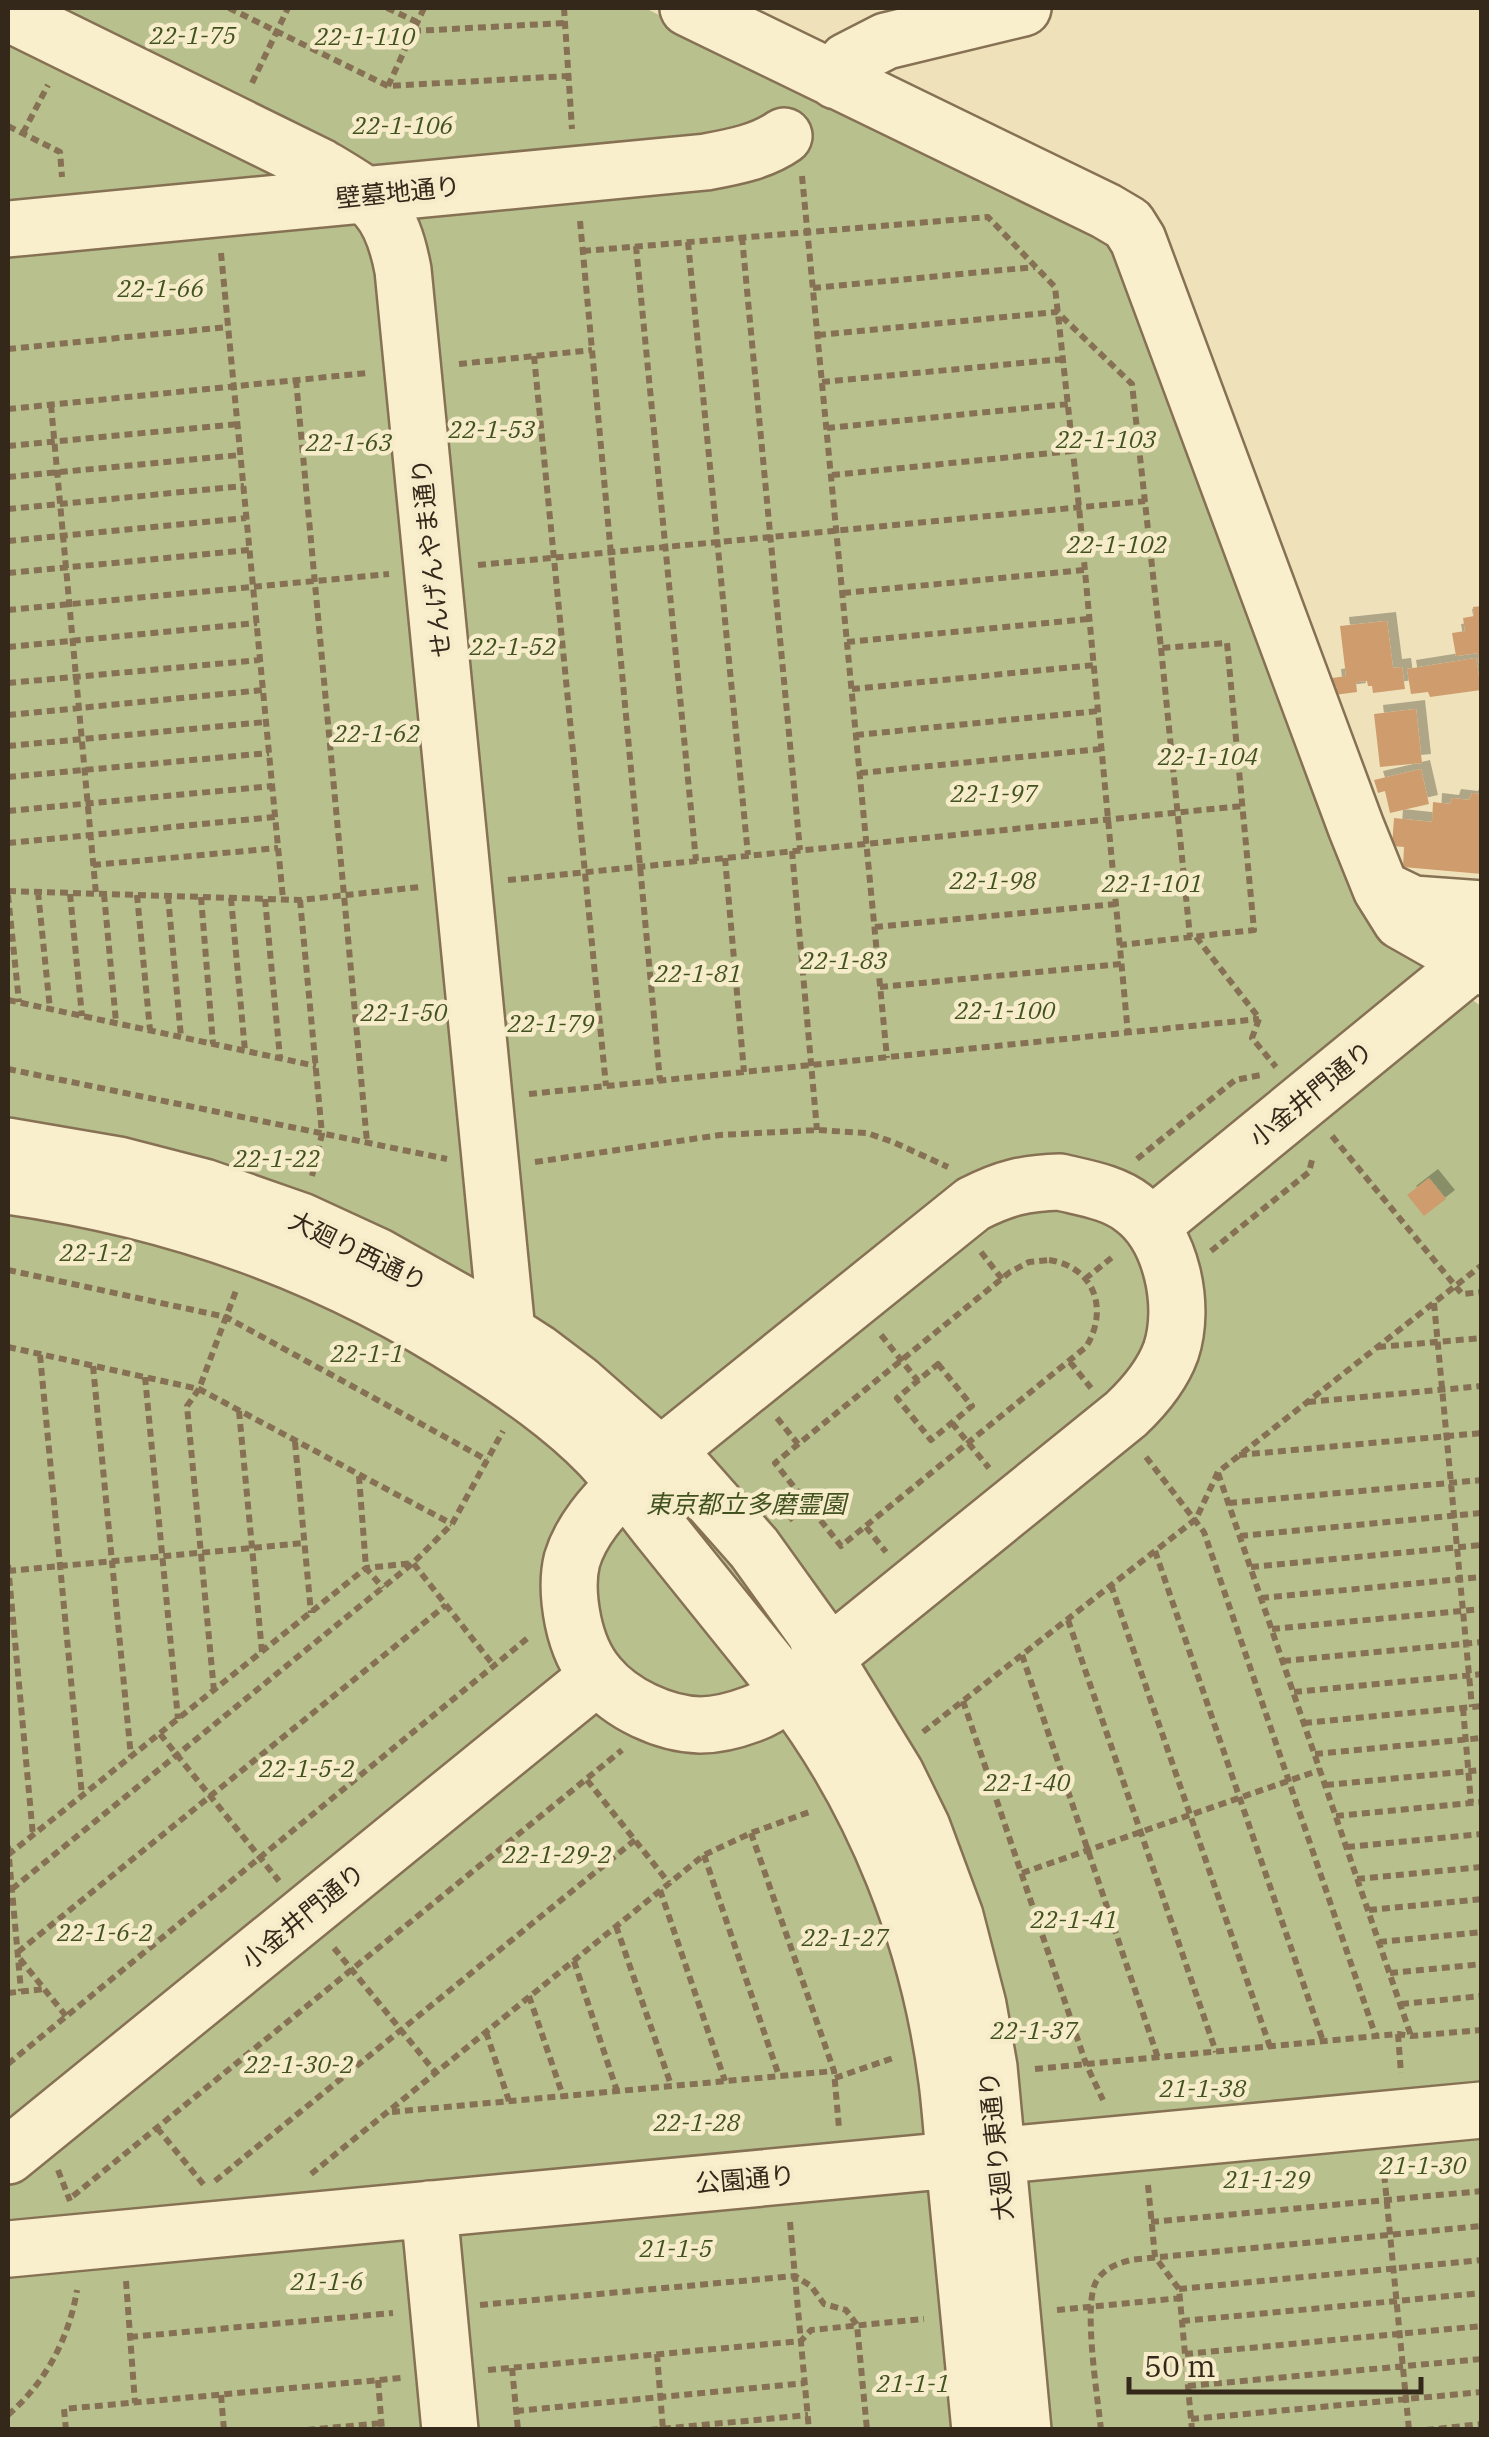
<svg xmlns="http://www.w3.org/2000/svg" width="1489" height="2437" font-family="'IBM Plex Serif','Noto Sans JP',serif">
<defs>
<filter id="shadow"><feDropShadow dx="9" dy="-9" stdDeviation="0" flood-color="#0004"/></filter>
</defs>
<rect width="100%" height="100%" fill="#efe2ba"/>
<path fill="#b8c18e" d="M8,8H645L875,121L1106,229L1377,934L1481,1006V2429H8Z"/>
<path fill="#cf9c6e" filter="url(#shadow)" d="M1482,606V663L1479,664L1478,653L1456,656L1452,633L1465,631L1463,618L1474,616L1473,607Z
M1387,621L1393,668L1402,667L1405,689L1373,693L1372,686H1368L1367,681L1356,682L1357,692L1334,695L1332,678L1346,676L1340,626Z
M1476,658L1481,690L1430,697L1428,692L1411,694L1407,669Z
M1416,709L1422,763L1380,767L1374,714Z
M1421,769L1429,804L1390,813L1385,791L1378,793L1374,780Z
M1472,793L1482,794V874L1403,867L1404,847L1392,846L1394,818L1432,822L1433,802L1450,804L1452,798L1469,800Z
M1429,1178L1446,1199L1424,1216L1407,1195Z"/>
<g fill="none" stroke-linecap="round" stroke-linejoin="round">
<g stroke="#867154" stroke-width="60">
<path id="minor" d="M688,8L1106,211L1128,224L1138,240L1356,827L1381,889L1401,921L1482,967
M8,13L321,167C373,198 391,207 403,270L507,1332L493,1354
M836,81L847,61L886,41L1023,8
M8,229L706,162C733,157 761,152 784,136
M1384,890L1413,904L1482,909
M8,1146L119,1165L204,1187L301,1221L377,1256L466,1306L537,1352L578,1383L661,1456L684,1469L754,1548L815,1633L825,1658L896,1774L922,1827L955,1916L978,2005L989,2067L1023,2430
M1060,1182C1084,1188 1113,1192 1133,1208C1172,1237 1186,1306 1171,1351C1162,1376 1145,1396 1126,1414L825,1658C804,1677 780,1704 752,1714C736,1720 717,1725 700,1725C664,1724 621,1704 598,1676C585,1661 577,1640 573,1621C569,1601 567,1580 572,1560C581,1530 603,1506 624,1485L973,1204C1004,1188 1025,1183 1060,1182Z
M8,1186C177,1210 329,1264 473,1357C517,1385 562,1416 599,1454C621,1477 640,1505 661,1531C704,1584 746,1637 789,1690C875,1803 929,1941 947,2081C952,2121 954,2162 958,2202C966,2278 973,2354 980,2430
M1151,1226L1482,955
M8,2156L598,1676
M429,2209L450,2430
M9,2249L1482,2110"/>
</g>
<path stroke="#867154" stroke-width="6" stroke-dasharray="8 5" stroke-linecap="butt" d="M229,8L388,86L568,76
M387,8L417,22
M564,8L572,129
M413,31L565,23
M252,83L288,8
M388,86L424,8
M8,126L60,152L62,177
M23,133L48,85
M802,176L887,1058
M580,221L660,1081
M742,237L800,850
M688,242L748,855
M636,246L696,861
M583,251L988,217L1055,287L1079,507L1128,1034
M221,253L283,899
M813,288L1035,267
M818,335L1057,312L1132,384L1161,648L1227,643L1254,930L1120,945
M8,349L228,327
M534,356L606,1086
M459,364L592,350
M296,380L367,1142
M822,382L1063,359
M51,405L96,894
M8,409L367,373
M827,428L1068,404
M8,446L238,424
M832,475L1072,451
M8,477L240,455
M8,509L244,486
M8,541L246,518
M478,565L1145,501
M8,573L250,550
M843,593L1085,570
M8,610L389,574
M847,642L1089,619
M8,647L257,623
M1161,648L1190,937
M8,683L260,660
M852,689L1094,665
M8,715L263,690
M856,735L1098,711
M8,746L266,722
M860,773L1101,749
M8,777L269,753
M8,811L272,786
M8,843L275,817
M792,851L817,1130
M725,858L744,1072
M93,865L278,848
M508,880L1242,806
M8,891L300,900L420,887
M38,892L50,1009
M70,894L82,1016
M104,894L116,1022
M8,895L19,1002
M137,895L150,1030
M168,896L181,1037
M201,897L213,1044
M231,898L245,1051
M265,899L280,1058
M300,900L322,1134L312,1176
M875,927L1116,904
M1196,937L1259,1018
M880,987L1121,964
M8,1000L316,1066
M1259,1019L1252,1038L1276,1067
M8,1069L447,1159
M529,1094L1259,1019
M1332,1136L1462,1294L1482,1292
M1137,1159L1235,1080L1261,1075
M535,1162L720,1135L817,1130L867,1133L893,1142L948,1167
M1211,1251L1309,1172L1313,1156
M981,1252L1002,1279
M1049,1260C1095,1267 1109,1310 1086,1347L841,1546L775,1463L1010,1272L1029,1262Z
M8,1270L226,1317L487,1460
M1085,1279L1115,1255
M1434,1303L1472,1707
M881,1335L918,1381
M8,1347L199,1389L452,1524
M1378,1347L1482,1338
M40,1355L82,1796
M1070,1362L1091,1388
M938,1364L972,1406L931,1440L897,1398Z
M93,1366L131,1757
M145,1377L178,1719
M1308,1402L1482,1386
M239,1411L262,1652
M777,1418L798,1444
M952,1423L989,1468
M295,1442L311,1613
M1239,1455L1482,1433
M1146,1457L1204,1532L1376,2037
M1218,1473L1411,2036
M359,1476L366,1568L383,1588
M1229,1503L1482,1480
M789,1520L808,1504
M866,1527L886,1552
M1240,1536L1482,1513
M1155,1551L1323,2041
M8,1565L33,1836
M1251,1567L1482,1545
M8,1571L304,1543
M1111,1585L1270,2047
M1261,1598L1482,1577
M1068,1620L1216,2052
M1272,1629L1482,1609
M1022,1655L1158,2058
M1283,1661L1482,1642
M214,1691L187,1406L199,1389L237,1288
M1294,1692L1482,1674
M963,1701L1086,2064L1103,2100
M1463,1708L1471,1803
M1304,1723L1482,1706
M923,1732L1196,1519L1218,1472L1482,1265
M160,1734L279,1881
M1315,1754L1482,1738
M587,1780L669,1883
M1326,1785L1482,1770
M1336,1816L1482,1802
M751,1833L834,2071L839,2128
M8,1846L21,1991
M1347,1847L1482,1834
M8,1855L366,1568L413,1563L494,1666
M704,1855L779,2076
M1022,1873L1320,1770
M1357,1879L1482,1867
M12,1889L413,1563L452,1524L503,1431
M660,1890L725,2081
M1369,1910L1482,1899
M616,1926L671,2085
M1379,1942L1482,1932
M334,1948L436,2073
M18,1952L446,1605
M20,1959L66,2016
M574,1961L617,2091
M1390,1973L1482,1964
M8,1993L45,1989
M529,1996L563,2096
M1401,2004L1482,1996
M486,2032L509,2101
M1398,2034L1401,2073
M8,2064L529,1637
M1035,2069L1398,2034L1411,2036L1482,2030
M835,2078L896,2057
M392,2112L834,2071
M157,2128L204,2185
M1383,2162L1409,2430
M58,2170L70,2201
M311,2174L704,1855L751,1833L812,1811
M215,2181L635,1840
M1148,2185L1155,2257L1179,2289L1192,2430
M73,2196L622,1750
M790,2222L809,2430
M1151,2222L1482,2191
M126,2281L135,2403
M1179,2289L1482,2260
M480,2305L795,2276L811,2286L824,2304L846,2310L857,2325L867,2430
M1057,2310L1180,2298
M1182,2321L1482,2293
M130,2337L393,2313
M657,2354L663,2430
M1185,2354L1482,2326
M512,2368L518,2430
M488,2370L801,2341L811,2330L924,2319
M378,2380L382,2430
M1188,2386L1482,2359
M221,2395L224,2430
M516,2411L805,2383
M8,2415C45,2383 69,2339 77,2290
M1191,2419L1482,2392
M66,2430L64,2409L401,2378
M307,2430L382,2423
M650,2430L808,2415
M1101,2430C1098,2399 1082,2302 1097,2280C1105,2268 1117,2264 1130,2260L1482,2226
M1426,2430L1482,2424"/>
<use href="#minor" stroke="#faefcd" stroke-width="55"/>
</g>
<g text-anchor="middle" stroke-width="9" stroke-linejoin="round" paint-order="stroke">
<g font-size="25" font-style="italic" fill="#42521f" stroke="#f6ecca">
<text x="193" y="44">22-1-75</text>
<text x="365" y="45">22-1-110</text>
<text x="403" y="134">22-1-106</text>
<text x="161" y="297">22-1-66</text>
<text x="492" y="438">22-1-53</text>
<text x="1106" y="448">22-1-103</text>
<text x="349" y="451">22-1-63</text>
<text x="1117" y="553">22-1-102</text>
<text x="513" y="655">22-1-52</text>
<text x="377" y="742">22-1-62</text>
<text x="1208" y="765">22-1-104</text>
<text x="994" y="802">22-1-97</text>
<text x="993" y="889">22-1-98</text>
<text x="1152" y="892">22-1-101</text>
<text x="844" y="969">22-1-83</text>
<text x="698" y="982">22-1-81</text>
<text x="1005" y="1019">22-1-100</text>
<text x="404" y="1021">22-1-50</text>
<text x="551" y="1032">22-1-79</text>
<text x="277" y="1167">22-1-22</text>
<text x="96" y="1261">22-1-2</text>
<text x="367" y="1362">22-1-1</text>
<text x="746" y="1513">東京都立多磨霊園</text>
<text x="307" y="1777">22-1-5-2</text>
<text x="1027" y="1791">22-1-40</text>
<text x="557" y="1863">22-1-29-2</text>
<text x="1074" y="1928">22-1-41</text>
<text x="105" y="1941">22-1-6-2</text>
<text x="845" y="1946">22-1-27</text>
<text x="1034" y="2039">22-1-37</text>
<text x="299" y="2073">22-1-30-2</text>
<text x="1203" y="2097">21-1-38</text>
<text x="697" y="2131">22-1-28</text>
<text x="1423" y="2174">21-1-30</text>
<text x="1267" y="2188">21-1-29</text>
<text x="676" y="2257">21-1-5</text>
<text x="327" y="2290">21-1-6</text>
<text x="913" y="2392">21-1-1</text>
</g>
<g font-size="25" fill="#34281a" stroke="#f6ecca">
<text transform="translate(398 192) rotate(-6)" y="9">壁墓地通り</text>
<text transform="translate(431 558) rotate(-96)" y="9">せんげんやま通り</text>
<text transform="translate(1311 1094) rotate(-39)" y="9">小金井門通り</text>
<text transform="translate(358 1251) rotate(26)" y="9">大廻り西通り</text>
<text transform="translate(303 1916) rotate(-39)" y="9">小金井門通り</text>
<text transform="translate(996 2146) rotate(-96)" y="9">大廻り東通り</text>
<text transform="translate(745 2179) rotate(-5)" y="9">公園通り</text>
</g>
</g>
<rect width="1489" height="2437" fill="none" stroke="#34281a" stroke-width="20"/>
<path d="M1129 2377v15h292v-15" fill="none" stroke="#34281a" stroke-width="5"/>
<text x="1144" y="2377" font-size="30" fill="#34281a" stroke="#f6ecca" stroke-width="8" paint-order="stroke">50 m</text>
</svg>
